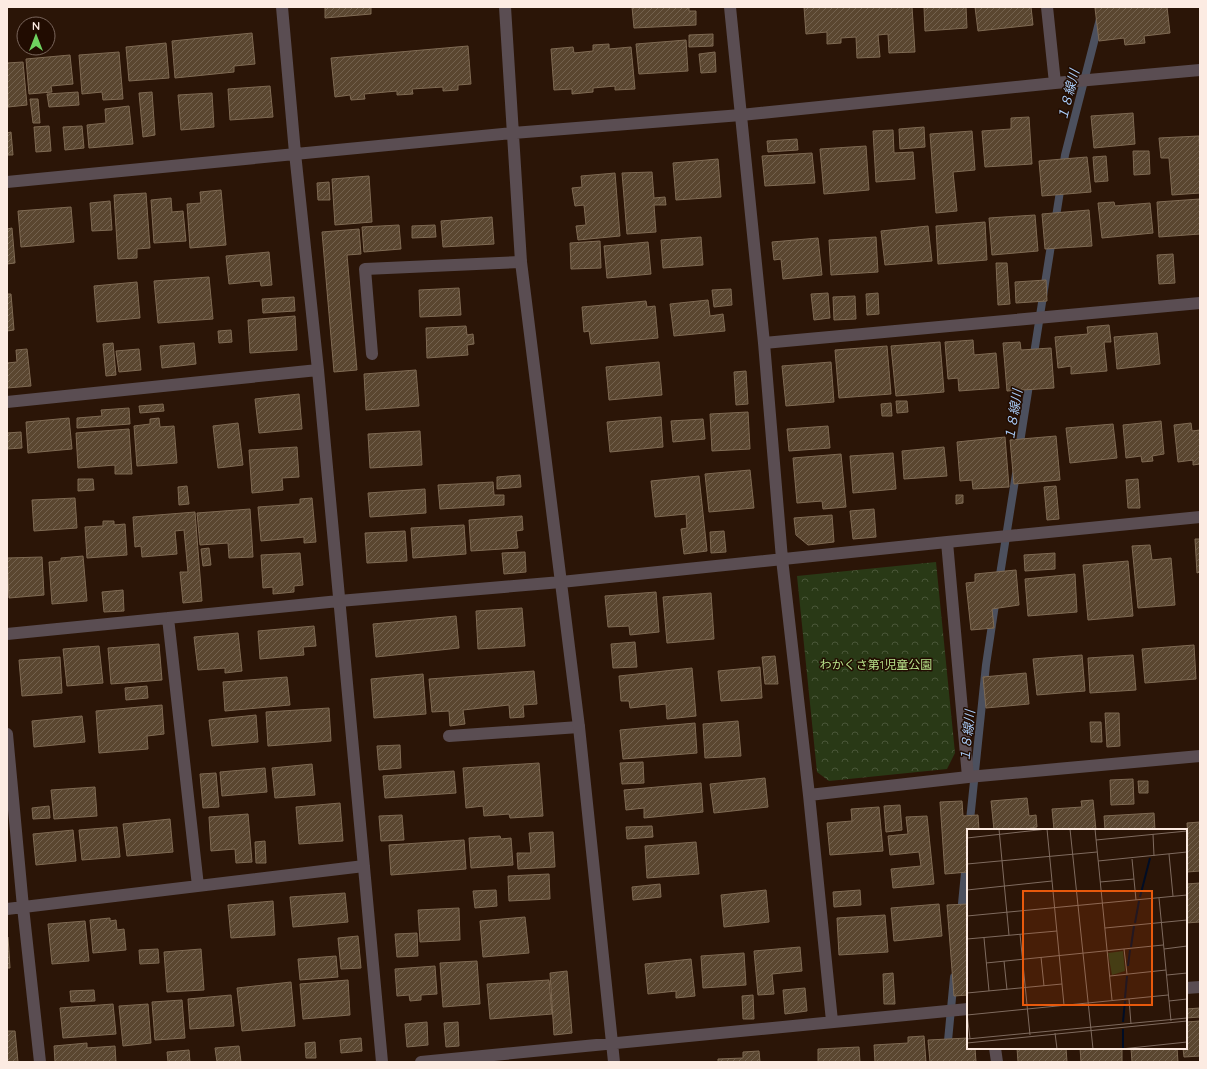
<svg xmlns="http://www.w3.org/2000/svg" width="1207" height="1069" font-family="Quicksand,'Noto Sans JP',sans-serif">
<defs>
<pattern id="park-crowns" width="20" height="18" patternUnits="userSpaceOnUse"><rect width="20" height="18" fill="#293916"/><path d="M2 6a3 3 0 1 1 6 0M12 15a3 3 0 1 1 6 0" fill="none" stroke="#495638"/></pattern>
<pattern id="building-hatch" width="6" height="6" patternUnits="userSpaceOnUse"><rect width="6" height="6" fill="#5a4630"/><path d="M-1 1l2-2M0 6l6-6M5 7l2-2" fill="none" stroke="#73614e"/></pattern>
</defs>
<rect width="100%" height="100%" fill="#2b1507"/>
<path fill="url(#park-crowns)" d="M936,562L955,753L947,769L829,781L817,772L797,576Z"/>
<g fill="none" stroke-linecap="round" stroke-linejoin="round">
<path stroke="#4c505e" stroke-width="8" d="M1063,168L1065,155L1103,7
M1055,223L1061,185
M1033,360L1052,239
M1019,449L1030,379
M999,581L1016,474
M969,830L986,665L996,598
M961,914L968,842
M946,1062L954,977"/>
</g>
<path fill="url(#building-hatch)" stroke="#7f6a53" d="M325,7H371V14L325,18Z
M632,7H689V11H696V25L634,28Z
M804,7H912L915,52L889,53L888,34L878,35L880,57L857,58L856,37L841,38V43L827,44V32L806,34Z
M924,7H966L967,28L925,31Z
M975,7H1031L1033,25L978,31Z
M1102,7H1167L1170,33L1144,36L1145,43L1125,45L1124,38L1099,41L1095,8Z
M252,33L255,64L234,66V72L175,78L172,41Z
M713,34V46L689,47V35Z
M686,40L688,71L639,74L636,44Z
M166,43L169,78L129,81L126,47Z
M609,44V49L631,47L635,89L615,90V86L593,88V92L572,94V89L554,90L551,49L573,47L574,53L593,51V45Z
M468,46L471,84L458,85V90L443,91V87L412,89L413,94L397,95V91L364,94L365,99L351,100L350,95L335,97L331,58Z
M119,52L123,99L103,100L102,92L82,94L79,55Z
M715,52L716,72L701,73L699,54Z
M70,55L73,84L51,86L52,92L29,94L26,59Z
M23,62L27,105L8,107L7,63Z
M270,86L273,117L230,120L228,89Z
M78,92L79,105L49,107L47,94Z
M152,92L155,135L143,137L139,93Z
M212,93L214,127L181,130L178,95Z
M30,99H38L40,123H33Z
M129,106L133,144L89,148L87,125L106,123L105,109Z
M1133,113L1135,144L1094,148L1091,116Z
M1029,117L1032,164L985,167L982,131L1011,129V118Z
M49,126L51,151L36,152L34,127Z
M82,126L84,148L65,150L63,127Z
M924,127L925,147L900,149L899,129Z
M893,130L894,153L913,152L915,179L876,182L873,131Z
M972,131L975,170L953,172L957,211L936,213L930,134Z
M11,132L13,155H7V133Z
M1199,136L1200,158V193L1172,195L1169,158H1161L1159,138Z
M797,139L798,150L768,152L767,141Z
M866,146L869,190L824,194L820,149Z
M1133,151H1149L1150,174L1134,175Z
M812,153L815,183L765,186L762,156Z
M1106,156L1108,181L1095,182L1093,157Z
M1087,157L1091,192L1042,196L1039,161Z
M718,159L721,197L676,200L673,163Z
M652,172L654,198L665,197L666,205H654L656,232L627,234L622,173Z
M615,173L620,236L578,240L576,226L586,225L584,205L575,206L572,188L582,187L581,176Z
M369,176L372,222L335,225L332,179Z
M329,182L330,200H318L317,183Z
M221,190L226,245L190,248L187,204L201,203L200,192Z
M146,193L150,248L137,249V258L118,259L114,195Z
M171,198L172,212L183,211L186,241L154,243L151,200Z
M1200,199V234L1159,237L1157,202Z
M110,201L112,230L92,231L90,203Z
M1114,202L1115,206L1150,203L1153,233L1102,238L1098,203Z
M71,207L74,242L21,247L18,211Z
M1089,210L1092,246L1045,249L1042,214Z
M1035,215L1038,251L992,255L989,218Z
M492,217L494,244L443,247L441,221Z
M985,222L987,260L938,264L936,226Z
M399,225L401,249L364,252L362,227Z
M435,225L436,237L412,238V226Z
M928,226L932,261L885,265L881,231Z
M12,228L15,263L7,264V229Z
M359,229L361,254L347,255L357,370L334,372L322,232Z
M701,237L703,265L663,268L661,240Z
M876,237L878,272L831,275L829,240Z
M818,238L822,275L783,279L781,259L774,260L772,242Z
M600,241L601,268L571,269L570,243Z
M648,242L651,274L607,278L604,246Z
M269,252L272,285L261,286L260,281L229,284L226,256Z
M1173,254L1175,283L1159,284L1157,255Z
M996,263H1007L1010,304L998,305Z
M209,277L213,319L158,323L154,281Z
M1046,280L1047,301L1016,303L1015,282Z
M137,282L140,318L97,322L94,286Z
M459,288L461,315L420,317L419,290Z
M731,289L732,305L714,307L712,290Z
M828,293L830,318L814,320L811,294Z
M878,293L879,314L867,315L866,294Z
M7,294H11L14,330L7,331Z
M855,296L856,319L834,320L833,297Z
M294,297L295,311L263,313L262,299Z
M708,300L710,316L723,314L725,331L674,336L670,304Z
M646,301L647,307L655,306L658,338L591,344L589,331L584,332L582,307Z
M295,316L297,350L250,353L248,320Z
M1109,325L1111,342H1104L1107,371L1071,374V366L1058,368L1055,337L1088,334L1087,327Z
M466,326L467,335L473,334L474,344L467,345L468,355L427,358L426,328Z
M231,330L232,342L219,343L218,331Z
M1157,333L1160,364L1117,369L1114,337Z
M973,340L974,355L996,353L999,388L959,391L958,378L948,379L945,342Z
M940,342L944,392L896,396L891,346Z
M1020,342L1021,350L1051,348L1054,388L1007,391L1003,343Z
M113,343L116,375L106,376L103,344Z
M194,343L196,364L162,368L160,346Z
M887,346L891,394L839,398L835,350Z
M27,349L31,386L7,388V363L17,362L16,350Z
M139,349L141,370L119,372L116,351Z
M659,362L662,395L609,400L606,367Z
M831,362L834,402L786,406L782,366Z
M416,370L419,406L366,410L364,374Z
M746,371L748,404L736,405L734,372Z
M299,394L302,429L259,433L255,399Z
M896,401H907L908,412L897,413Z
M891,403L892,416H882L881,404Z
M163,404L164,411L140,413L139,406Z
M129,408L130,424L77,428V418L102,416L101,410Z
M748,412L750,449L712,451L710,414Z
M661,417L663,447L610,452L607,422Z
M69,418L72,449L28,453L26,422Z
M159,418L160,427L174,426L177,463L137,466L134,426L150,424V419Z
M703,419L705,439L673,442L671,421Z
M1161,421L1164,454L1152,456L1153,461L1142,462L1141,456L1126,458L1123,425Z
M238,423L243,465L218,468L213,426Z
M1191,423L1192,431L1200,430V464L1193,465V460L1178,462L1174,425Z
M1113,424L1117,458L1070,463L1066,428Z
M828,426L830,448L789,451L787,429Z
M129,429L132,474H115V465L78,468L76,433Z
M420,431L422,465L370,468L368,434Z
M21,432L22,448L7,449V433Z
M1056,436L1060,480L1014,484L1010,440Z
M1005,437L1009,487L973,489L972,480L960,481L957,442Z
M297,447L299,477L282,478L283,490L252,493L249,450Z
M944,447L947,476L904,479L902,451Z
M893,453L896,489L853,493L850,456Z
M841,454L846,507L823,509L822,501L797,503L793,458Z
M750,470L754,508L709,512L705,474Z
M520,475L521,487L497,489V477Z
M699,476L707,551L684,554L681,529L687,528L686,514L655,517L651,481Z
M78,479H93L94,490L78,491Z
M1138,479L1140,508H1128L1126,480Z
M493,482L494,495H504V505L440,509L438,485Z
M187,486L189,504L179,505L178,487Z
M1056,486L1059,519L1047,520L1044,487Z
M425,489L426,513L370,517L368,493Z
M956,495H963V503L956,504Z
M75,498L77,528L34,531L32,500Z
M312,498L316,542L304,543V537L261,541L258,507L300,504V499Z
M250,509L253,557L229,558L228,543L200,545L197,513Z
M874,509L876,537L853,539L850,511Z
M195,512L202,601L183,603L180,572H188L184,530L175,531L177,554L142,557L141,546L135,547L133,517Z
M832,515L834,542L808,545L796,535L794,518Z
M522,516L523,530L516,531L518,548L471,551L469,520Z
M103,521H114V525L125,524L127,555L87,558L85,527L103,526Z
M464,525L466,554L413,558L411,528Z
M405,531L407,561L367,563L365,533Z
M724,531L726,552L711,553L710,532Z
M1195,539H1200V572L1197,573Z
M1150,545L1152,560L1171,558L1175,605L1138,608L1132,546Z
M209,548L211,565L203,566L201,549Z
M525,552L526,572L504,574L502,553Z
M300,553L303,585L294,586V592L273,594V587L263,588L261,555Z
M1055,553V569L1025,571L1024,555Z
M83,556L87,601L52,604L49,562L61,561V558Z
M42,557L44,595L9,598L7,558Z
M1128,561L1133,616L1088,620L1083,565Z
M1016,570L1019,605L992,609L994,628L971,630L966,583L975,582V574Z
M1075,574L1077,612L1028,616L1025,579Z
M123,590L124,611L104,612L102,592Z
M656,592L659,632L630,635L629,626L608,627L605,596Z
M711,593L714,639L667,643L663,597Z
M522,608L525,646L478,649L476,611Z
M456,616L459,648L376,657L373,624Z
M314,626L316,646L303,647L304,655L260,659L258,631Z
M238,633L242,671L225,673V668L198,670L194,637Z
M635,642L637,667L613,668L611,644Z
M159,644L162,680L111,684L108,648Z
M1194,645L1196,679L1145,683L1142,649Z
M99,646L103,683L67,686L63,649Z
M1082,655L1085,691L1037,695L1033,659Z
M1133,655L1136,690L1090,693L1088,658Z
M775,656L778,684H765L762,657Z
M60,657L62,693L22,696L19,660Z
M760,667L762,698L721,701L718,671Z
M692,668L696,716L667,719L666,704L630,708L629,701H621L619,676Z
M534,671L537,704L523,705L524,717L510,718L509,705L463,710L465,724L450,726L449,711L432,712L429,679Z
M1026,673L1029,704L986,708L983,677Z
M423,674L426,714L374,718L371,679Z
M287,677L290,705L225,711L223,682Z
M147,686L148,698L126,700L125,688Z
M162,705L164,734L147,736L148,749L99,753L96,711Z
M329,708L331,741L268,746L266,712Z
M1105,713H1119L1120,746L1107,747Z
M256,715L258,742L212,746L209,720Z
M82,716L85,742L34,747L32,721Z
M738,721L741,756L705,758L703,724Z
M1090,722H1101L1102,742H1091Z
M695,723L697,753L623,759L620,730Z
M400,745L401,768L379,770L377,746Z
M643,762L644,783L622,784L620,763Z
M539,763L543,816L510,818L509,814L484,816L483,806L466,808L463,768Z
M312,764L315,795L275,798L272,768Z
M265,768L267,792L222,796L220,772Z
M454,771L456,793L385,798L383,776Z
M216,773L219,807L203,808L200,774Z
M765,778L768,807L714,813L710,784Z
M1133,779L1134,804L1111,805L1110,780Z
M1138,781H1148V793H1139Z
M701,783L703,812L644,818V808L626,810L624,790Z
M95,787L97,816L54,819L51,790Z
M1027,798L1029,816L1036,815L1037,827L1030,828V830H994L991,801Z
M1093,800L1096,830H1054L1052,809L1082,807L1081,801Z
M962,801L963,816L978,815L979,830H968V872L945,874L940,802Z
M340,803L343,841L299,844L296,807Z
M900,805L902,830L886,832L884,806Z
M49,806L50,818L33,819L32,808Z
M879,807L883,851L830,855L827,823L852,821L851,809Z
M1154,813L1155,830H1105L1104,816Z
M248,814L252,862L236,863L235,849L211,851L209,817Z
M402,815L404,840L381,841L379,816Z
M927,816L934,884L893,888L891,869L921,866L919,852L890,855L888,836L908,834L906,817Z
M170,819L173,852L127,856L123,824Z
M1200,822V871L1187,872L1186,837H1188L1187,823Z
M652,826L653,837L627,839L626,827Z
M117,827L120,857L82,860L79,830Z
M73,830L76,861L36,865L33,834Z
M553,832L555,867L518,869L517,853H531L529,833Z
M500,836L501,839L511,838L513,865L471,868L469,838Z
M464,840L466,869L391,875L389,845Z
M265,841L266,863H256L255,842Z
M696,842L699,874L647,878L645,846Z
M549,874L550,899L509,901L508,876Z
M1200,883V922L1186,923V884Z
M660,884L661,897L633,900L632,887Z
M496,890L497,906L475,908L473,891Z
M766,890L769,922L724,927L721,895Z
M860,890L861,905L834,907L833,892Z
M345,893L348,922L293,927L290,897Z
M273,901L275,935L231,938L228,905Z
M939,904L942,936L894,941L891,908Z
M968,904V995L954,996L947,905Z
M459,908L460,940L420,942L418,910Z
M885,915L888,952L839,955L837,918Z
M525,917L529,953L483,957L480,921Z
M110,918V921L116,920L117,930L124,929L126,950L93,953L90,920Z
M85,921L89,961L52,964L48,924Z
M417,933L418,956L397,957L395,934Z
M358,936L361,968L341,969L338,938Z
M8,937L10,968H7V938Z
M800,947L802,971L772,974L774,994L758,995L754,951Z
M158,949L159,963L140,964L139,950Z
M201,949L204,990L167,992L164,952Z
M744,953L746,985L703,988L701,956Z
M336,956L338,977L300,980L298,959Z
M691,959L695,996L676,998V991L648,994L645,964Z
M477,961L480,1004L443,1007L440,963Z
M435,966L437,994L421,995V1000L410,1001L409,995L397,996L395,969Z
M567,971L572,1033L554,1035L550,973Z
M893,973L895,1004H884L883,974Z
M348,980L350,1015L303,1019L300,984Z
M549,980L552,1014L490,1019L487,984Z
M291,982L295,1026L242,1031L237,988Z
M805,988L807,1011L785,1014L783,990Z
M94,990L95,1001L71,1002L70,991Z
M231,995L234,1026L190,1029L188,999Z
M753,995L754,1019H743L742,996Z
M182,1000L185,1038L155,1040L152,1002Z
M113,1004L116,1034L63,1038L60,1008Z
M148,1004L151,1043L123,1046L119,1006Z
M1200,1008V1017L1186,1018V1009Z
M1200,1021V1056L1184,1057L1183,1048H1186V1022Z
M427,1022L428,1045L407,1047L405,1024Z
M458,1022L459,1046L446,1047L444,1023Z
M7,1031H15L18,1062H7Z
M924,1036L926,1062H875L874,1045L908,1043V1037Z
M361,1038L362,1051L341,1053L340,1040Z
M968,1038V1048H975L976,1062H930L928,1040Z
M315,1042L316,1058H306L305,1043Z
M87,1043V1048L115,1046L116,1062H55L54,1046Z
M239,1046L241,1062H217L215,1048Z
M859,1047L860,1062H818V1049Z
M1017,1048H1066L1067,1062H1018Z
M1080,1048H1122V1062H1081Z
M1131,1048H1177L1178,1062H1132Z
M189,1050L190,1062H168L167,1052Z
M759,1051L760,1062H718V1059L743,1058V1052Z"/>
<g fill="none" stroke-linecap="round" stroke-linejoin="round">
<path stroke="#5a4d52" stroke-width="12" d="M372,354L365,269L521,262
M449,736L579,727"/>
<path stroke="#5a4d52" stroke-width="12" d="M282,7L295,153L318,370L382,1062
M505,7L521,262L579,727L614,1062
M730,7L764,343L782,559L809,795L832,1021
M1047,7L1055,83
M7,182L513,133L741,115L1055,83L1200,70
M764,343L1200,303
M7,402L318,370
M947,542L968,777
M168,618L198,886
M7,634L339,601L561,582L947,542L1200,517
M7,734L23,907L40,1062
M809,795L968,777L1200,756
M7,909L364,866
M1186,988L1200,987
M995,1048L997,1062
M421,1062L968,1009"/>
</g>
<g text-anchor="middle" stroke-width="3" stroke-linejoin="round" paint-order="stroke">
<g font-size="12" fill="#b7e189" stroke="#210c01">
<text x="876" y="669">わかくさ第1児童公園</text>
</g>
<g font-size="13" font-style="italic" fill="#aacdf9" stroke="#210c01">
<text transform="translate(1068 95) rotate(-76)" y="5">１８線川</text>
<text transform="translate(1013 415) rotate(-81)" y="5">１８線川</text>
<text transform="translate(967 736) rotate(-84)" y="5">１８線川</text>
</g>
</g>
<g transform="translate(967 829)">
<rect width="220" height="220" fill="#2b1507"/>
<path d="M156,122L158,142L145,146L141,124Z" fill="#293916"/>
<path fill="none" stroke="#000d25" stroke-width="2" d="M173,68L183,29M168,94L172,72M164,118L167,97M161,137L163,121M158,169L160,147M156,193L158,172M156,200V219"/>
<path fill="none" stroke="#7f6b5f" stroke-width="1" d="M32,0L42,106M80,0L97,176M103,0L126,220M128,0L145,171M186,5L187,27M0,9L80,0M129,11L220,2M202,25L206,67M165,30L169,71M131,32L220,23M0,35L130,23M133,53L167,50M0,61L85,52M192,69L204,192M0,87L220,66M138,99L220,91M53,105L63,206M17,109L22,162M0,110L90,102M157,120L160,145M197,120L220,117M74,128L77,157M37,132L40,161M19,134L196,116M200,146L220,144M143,147L199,141M0,164L95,155M162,170L164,195M202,172L220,170M0,184L3,210M0,186L201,166M88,204L90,220M0,210L220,189M0,214L220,192M154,220L220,213"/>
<path fill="#e8590c" fill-opacity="0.15" stroke="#e8590c" stroke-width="2" d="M56,62H185V176H56Z"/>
<rect width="220" height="220" fill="none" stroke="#fcebe2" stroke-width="2"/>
</g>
<rect width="1207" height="1069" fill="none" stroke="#fcebe2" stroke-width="16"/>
<g transform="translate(36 36)"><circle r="19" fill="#210c01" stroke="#79655b"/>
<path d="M0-3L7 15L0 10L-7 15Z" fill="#6fd360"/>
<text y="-6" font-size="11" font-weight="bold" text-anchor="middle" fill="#fcebe2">N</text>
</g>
</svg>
